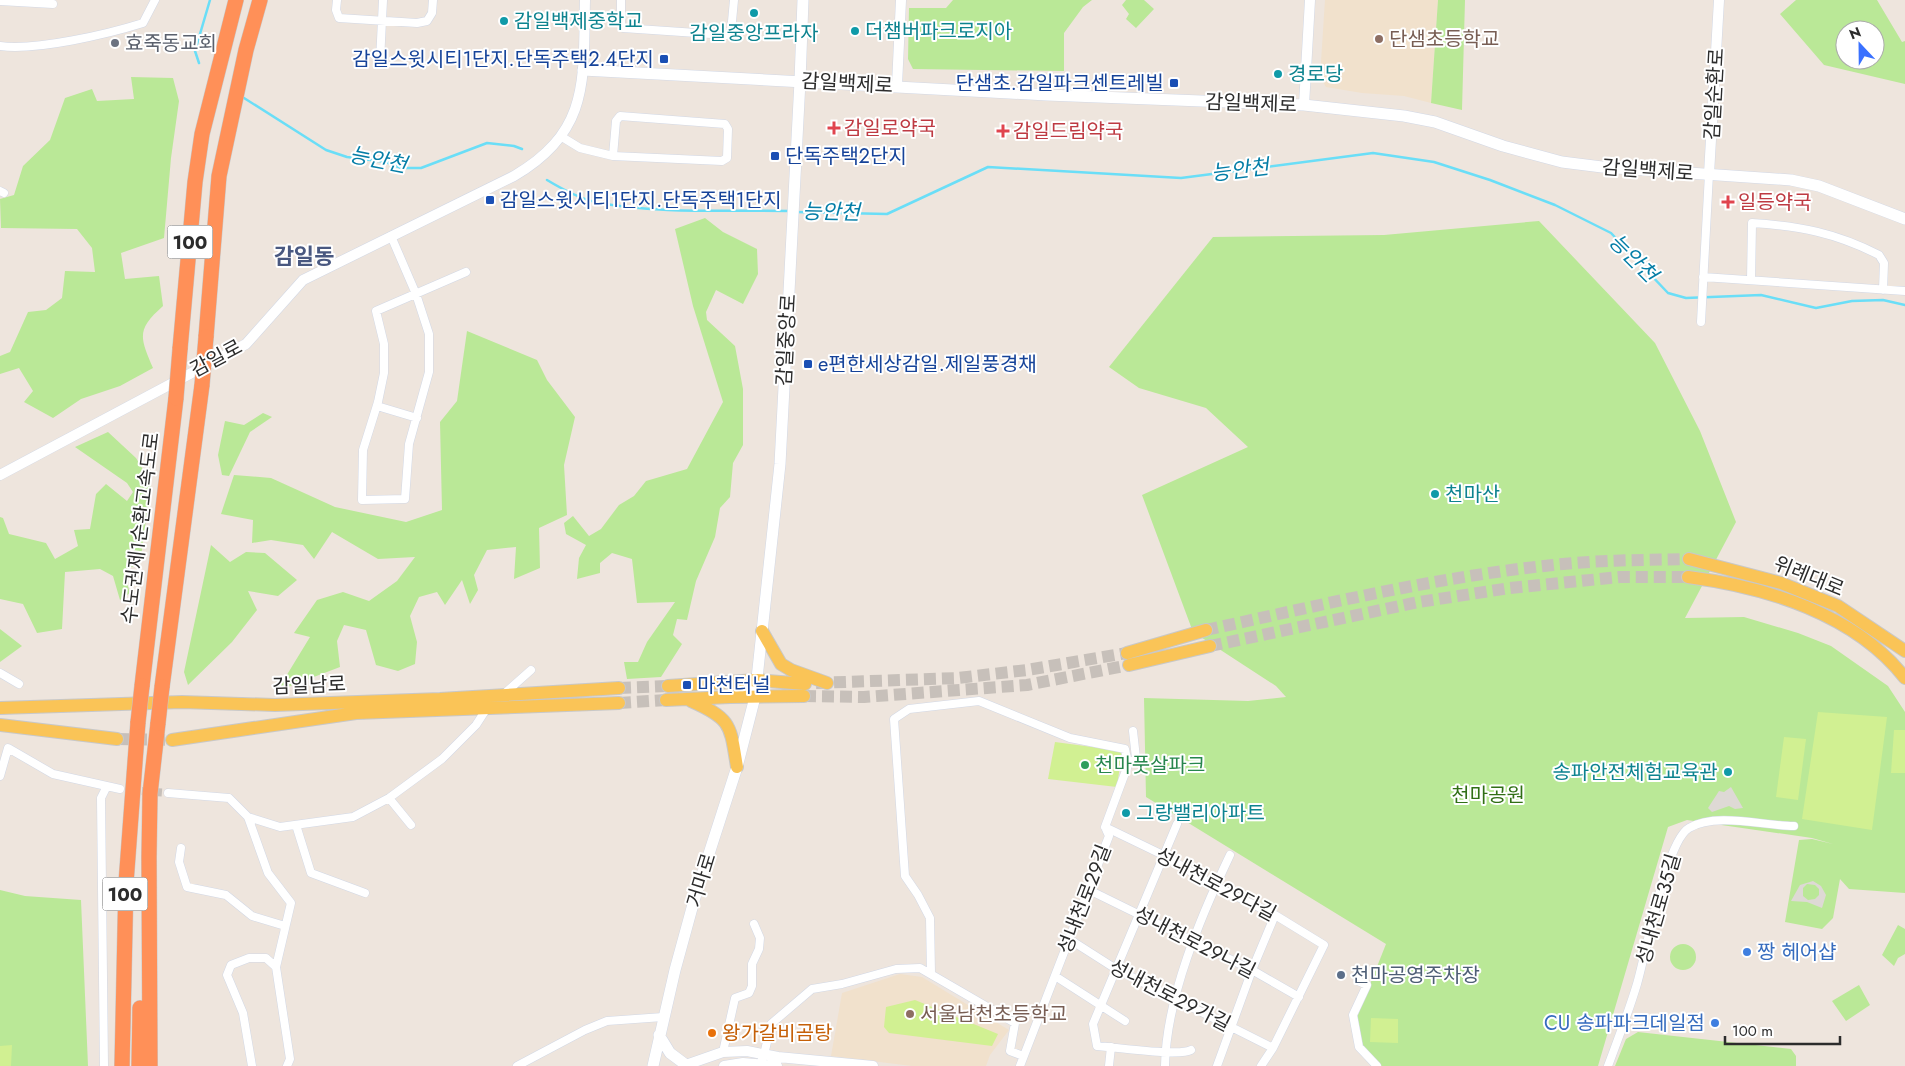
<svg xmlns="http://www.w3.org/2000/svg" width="1905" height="1066" font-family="Jost,'Noto Sans KR',sans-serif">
<rect width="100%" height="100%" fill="#eee5dd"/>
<path fill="#f1e1cc" d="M1325,0H1438L1431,103L1404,96L1362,93L1326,87L1320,77Z
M900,974L922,977L1009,1030L990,1055L986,1066H912L831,1056L842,993Z"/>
<path fill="#bae897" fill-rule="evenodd" d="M953,0H1092L1083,7L1064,33V71L913,69L908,59L909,8H946Z
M1126,0H1144L1154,9L1136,28L1126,19L1129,14L1122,5Z
M1438,0H1465L1462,110L1431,103Z
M1796,0H1877L1902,42L1905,41V84L1824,65L1780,14ZM1845,30H1875V60H1845Z
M131,77L173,78L179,101L171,158L164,238L121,253L125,279L159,276L163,306C136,330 140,337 153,368L120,386L81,399L53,418L24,402L33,391L19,368L0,374V356L10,352L28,312L46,310L62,298L65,271L95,272L92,248L77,229L1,228L0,199L14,195L23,166L50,140L65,98L92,89L97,101L134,99Z
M705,218L723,232L757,249L758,274L743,304L716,290L706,312L707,320L735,346L743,389V445L733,463L730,497L720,508L715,537L696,581L687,620L677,619L673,635L682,644L661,677L627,679L624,662H638L647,642L675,602L637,603L632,559L612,553L600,563V573L577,579L579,558L586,545L566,534L564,523L573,516L589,536L601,529L619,505L634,496L646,481L687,469L723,402L693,306L675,229Z
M1539,221L1655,343L1700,431L1736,522L1685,618L1744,617L1798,633L1831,646L1888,686L1905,712V893L1849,889L1840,879L1833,918L1822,929L1785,922L1799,840L1812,839L1833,844L1812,838L1687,820L1668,827L1598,1066H1380L1362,1047L1357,1017L1386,944L1146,797L1144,698L1248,701L1286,697L1276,686L1193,632L1142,495L1248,447L1206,408L1139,388L1109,367L1213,237L1384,235Z
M467,331L537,360L547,380L575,417L564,465L567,515L539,528L540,568L514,579L516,547L487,550L474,575L478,590L470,604L462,580L445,605L437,592L419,597L410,616L417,642L415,664L398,671L376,665L366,630L344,625L337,641L340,667L277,691L310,637L294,633L317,600L343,592L369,601L397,581L415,557L378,559L332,532L314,559L303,545L271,540L252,543L253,520L221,514L234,475L271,478L335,507L406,522L442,510L440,422L457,401Z
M263,413L272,417L250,432L229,476L222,475L218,455L225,421L244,425Z
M108,432L136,458L151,483L140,564L123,570L130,593L120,600L113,576L100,569L65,572L62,629L37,633L23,604L0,599V517L3,518L9,534L46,543L55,559L78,546L74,530L90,529L96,494L106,484L127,501L133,492L127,483L75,447Z
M211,545L230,562L246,552L265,553L297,580L278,596L248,591L257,610L232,642L188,685L184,672Z
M0,629L22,646L0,662Z
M0,890L25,896L81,900L88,1066H0Z
M1898,925L1905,929V954L1898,958L1894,966L1882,955Z
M1670 957a13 13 0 1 1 26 0a13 13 0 1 1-26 0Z
M1859,985L1870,1005L1846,1021L1832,1001Z
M1638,1032L1791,1049L1796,1056V1066H1615L1626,1039Z"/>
<path fill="#d1f092" d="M1818,712L1887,717L1872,830L1802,819Z
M1894,730H1905V773H1891Z
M1784,737L1806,739L1798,800L1776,797Z
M1055,742L1122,751L1117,787L1048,779Z
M915,1000L998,1034L992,1046L889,1033L884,1027L886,1007Z
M1371,1018L1398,1019V1043L1370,1042Z
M12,1045L11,1066H0V1046Z"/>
<path fill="#ded9d5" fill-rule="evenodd" d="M1731,787L1743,808L1735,809L1729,806L1712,812L1708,808L1719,791L1724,792Z
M1813,881L1821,886L1826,895L1822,908L1807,902L1791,901L1800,885ZM1807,884L1815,885L1819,889V895L1815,899L1808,900L1803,896V888Z"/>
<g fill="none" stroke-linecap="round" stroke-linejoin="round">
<path stroke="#6adef7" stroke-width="2.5" d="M199,63L195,51L210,0
M244,98L326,150L347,157L386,162L401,168H421L487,143L514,146L522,149
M547,180C562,189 578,198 595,202C654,214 729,210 790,211
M795,212L887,214L988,167L1181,178L1373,153L1434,162L1490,180L1555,205L1611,233L1668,293L1686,298L1761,295L1816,308L1852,301L1883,300L1905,305"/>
<path stroke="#c7c0ba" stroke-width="8" stroke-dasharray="8 4" stroke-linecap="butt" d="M130,790L168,793"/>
<path stroke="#c7c0ba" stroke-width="12" stroke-dasharray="12 6" stroke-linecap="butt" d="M1206,630C1321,605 1436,577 1553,565C1598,560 1644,560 1689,559
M1210,646L1419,602L1510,588L1620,577H1688
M816,683L958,678L1027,670L1127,653
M619,688L668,686
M804,696L864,697L1027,685L1129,665
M619,703L666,700
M117,739L172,740"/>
<g stroke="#d2d8e5" stroke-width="9">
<path id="minor" d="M337,0L336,10L339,18L417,23L427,21L432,13L433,0
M621,0V25L623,28L726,35L731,32L734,0
M0,1L53,4
M0,46C36,51 108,34 143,23L155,0
M380,61L383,0
M620,116L725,124L728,129L727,158L722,161L613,156L616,121Z
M562,137L580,148L613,156
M0,191L4,193
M391,236L416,294L429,334V372L409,444L405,499L362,500L363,450L378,402L384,373V344L376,311L466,272
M1703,277L1905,291
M1751,280L1752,223C1800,226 1836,233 1879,255L1884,263L1883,290
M1701,322L1709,174
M377,406L417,418
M0,673L19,684
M504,694L531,670
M0,776L8,748L53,774L120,789
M168,793L229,798L248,817L268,873L291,903L276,967L290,1059L287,1066
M389,798L411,825
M248,817L280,827L353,817L389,798L442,759L476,725L487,708
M1177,824L1093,1024L1097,1046C1115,1047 1179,1057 1191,1050
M296,825L311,873L365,893
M1105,827L1163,855L1215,886L1275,915L1324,945L1273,1048L1261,1066
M181,848L179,862L187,887L226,895L252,916L285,926
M1089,890L1252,970L1299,997
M1069,939L1116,969L1273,1048
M931,974L930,918L918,895L905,876L894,719L909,709L979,701L1070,738L1125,749L1128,765
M1055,976L1125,1021
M1358,981L1367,985L1353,1015L1359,1047L1377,1066
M723,1052L735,998L749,993L752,986V964L759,949L760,938L754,924
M104,1066L101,798L106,788
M252,1066L243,1013L227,975L231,965L249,958H266L276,967
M517,1066L585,1030L607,1021L663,1017
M759,1066L764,1055L771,1024L812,989L842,984L896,969L920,968L1015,1023L1010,1051L1023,1056
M1020,1066L1109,836L1105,827L1128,765L1136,758L1133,731
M1109,1066L1111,1047
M1165,1066C1166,998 1201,916 1230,855
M1217,1066L1252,970L1275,915
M1608,1066C1618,1039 1629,1011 1637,984C1646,954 1666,841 1689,828C1716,812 1764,826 1794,826"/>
</g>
<g stroke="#d2d8e5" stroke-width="11">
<path id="tertiary" d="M897,85L901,0
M1304,105L1310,0
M1709,174L1719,0
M0,475L246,344L303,280L514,176C591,131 583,79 585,0
M683,1066L723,1052L747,1051L778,1057L873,1066
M724,1066L743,1063L777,1066"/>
</g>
<g stroke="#d2d8e5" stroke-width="12">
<path id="secondary" d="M583,70L1047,95L1304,105L1404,116L1435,122L1503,146L1562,162L1602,167L1791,180L1819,186L1905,219
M659,1035L670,1053L686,1065
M653,1066L675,970L695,897L737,767L755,697L780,464L800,81L803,0"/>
</g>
<g stroke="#c8c8c8" stroke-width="14">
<path id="primary" d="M1689,559L1781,583L1838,606L1905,651
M1688,577C1766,587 1855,614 1905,678
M762,631L781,664L791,670L827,683
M1127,653L1206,630
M1129,665L1210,646
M668,686L757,680L805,684
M666,700L730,697L804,696
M691,701C732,719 730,725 737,767
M0,708L182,702L275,705L440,699L619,688
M0,725L117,739
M172,740L356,713L619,703"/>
</g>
<g stroke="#c8c8c8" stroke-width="16">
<path id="motorway" d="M206,337L219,176L246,50L260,0
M180,349L195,182L202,134L236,0
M142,686L176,398
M162,687L202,385
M122,1066L126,883L138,722
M139,1066L140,1008
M150,1066L149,857L150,794L158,723"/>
</g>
<use href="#minor" stroke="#fff" stroke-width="8"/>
<use href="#tertiary" stroke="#fff" stroke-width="10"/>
<use href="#secondary" stroke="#fff" stroke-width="11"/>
<use href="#primary" stroke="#fac457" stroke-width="12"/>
<use href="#motorway" stroke="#ff9058" stroke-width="15"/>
<g stroke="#c8c8c8" stroke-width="16" stroke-linecap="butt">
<path id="motorway-bridge" d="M202,385L206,337
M176,398L180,349
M138,722L142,686
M158,723L162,687"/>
</g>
<use href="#motorway-bridge" stroke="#ff9058" stroke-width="15"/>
</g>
<g fill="#0f9aa8" stroke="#fff" stroke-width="2">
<circle cx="754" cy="13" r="5"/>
<circle cx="504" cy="21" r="5"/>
<circle cx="855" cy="31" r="5"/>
<circle cx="1278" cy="74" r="5"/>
<circle cx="1435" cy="494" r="5"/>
<circle cx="1728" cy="772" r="5"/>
<circle cx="1126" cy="813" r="5"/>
</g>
<g fill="#8d6e63" stroke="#fff" stroke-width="2">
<circle cx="1379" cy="39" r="5"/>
<circle cx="910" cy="1014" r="5"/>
</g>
<circle fill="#6b7280" stroke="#fff" stroke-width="2" cx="115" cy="43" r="5"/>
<g fill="#1a4fb4" stroke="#fff" stroke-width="2">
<rect x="659" y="54" width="10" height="10" rx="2.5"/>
<rect x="1169" y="78" width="10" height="10" rx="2.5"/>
<rect x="770" y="151" width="10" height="10" rx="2.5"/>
<rect x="485" y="195" width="10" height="10" rx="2.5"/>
<rect x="803" y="359" width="10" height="10" rx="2.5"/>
<rect x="682" y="680" width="10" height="10" rx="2.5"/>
</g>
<g fill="#e0444e" stroke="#fff" stroke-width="2">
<path d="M831.5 120.5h5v5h5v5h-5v5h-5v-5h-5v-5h5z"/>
<path d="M1000.5 123.5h5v5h5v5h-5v5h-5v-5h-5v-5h5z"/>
<path d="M1725.5 194.5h5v5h5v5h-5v5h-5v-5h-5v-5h5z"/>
</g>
<circle fill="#2e9e5b" stroke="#fff" stroke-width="2" cx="1085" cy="765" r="5"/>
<g fill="#3f7fe0" stroke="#fff" stroke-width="2">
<circle cx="1747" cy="952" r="5"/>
<circle cx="1715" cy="1023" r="5"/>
</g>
<circle fill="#5c6f8a" stroke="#fff" stroke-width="2" cx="1341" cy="975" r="5"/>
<circle fill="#e8710a" stroke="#fff" stroke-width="2" cx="712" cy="1033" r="5"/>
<g text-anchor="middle" stroke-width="4" stroke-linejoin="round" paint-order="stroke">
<g fill="#fff" stroke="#6b6b6b" stroke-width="1">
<rect x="167.5" y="225.5" width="45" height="33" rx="4"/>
<rect x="102.5" y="877.5" width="45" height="33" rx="4"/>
</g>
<g font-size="19" font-weight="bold" fill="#2c2c2c">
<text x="190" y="249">100</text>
<text x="125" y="901">100</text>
</g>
<g font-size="20" fill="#0d838f" stroke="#fff" text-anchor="start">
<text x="514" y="28">감일백제중학교</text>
<text x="865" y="38">더챔버파크로지아</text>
<text x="754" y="40" text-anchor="middle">감일중앙프라자</text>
<text x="1288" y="81">경로당</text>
<text x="1445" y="501">천마산</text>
<text x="1718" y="779" text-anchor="end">송파안전체험교육관</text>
<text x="1136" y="820">그랑밸리아파트</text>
</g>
<g font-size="20" fill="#785e54" stroke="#fff" text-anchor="start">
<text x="1389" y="46">단샘초등학교</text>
<text x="920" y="1021">서울남천초등학교</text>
</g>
<g font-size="20" fill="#5b616d" stroke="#fff" text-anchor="start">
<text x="125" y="50">효죽동교회</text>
</g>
<g font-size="20" fill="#164399" stroke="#fff" text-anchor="start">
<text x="654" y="66" text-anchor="end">감일스윗시티1단지.단독주택2.4단지</text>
<text x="1164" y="90" text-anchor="end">단샘초.감일파크센트레빌</text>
<text x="785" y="163">단독주택2단지</text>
<text x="500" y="207">감일스윗시티1단지.단독주택1단지</text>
<text x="818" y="371">e편한세상감일.제일풍경채</text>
<text x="697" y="692">마천터널</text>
</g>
<g font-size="20" fill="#2c2c2c" stroke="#fff">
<text transform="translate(847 83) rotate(3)" y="7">감일백제로</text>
<text transform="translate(1714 94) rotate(-87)" y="7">감일순환로</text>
<text transform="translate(1251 103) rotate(2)" y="7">감일백제로</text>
<text transform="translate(1648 170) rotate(4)" y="7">감일백제로</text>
<text transform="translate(786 340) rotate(-87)" y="7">감일중앙로</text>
<text transform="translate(216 358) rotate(-28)" y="7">감일로</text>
<text transform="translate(140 528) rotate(-83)" y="7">수도권제1순환고속도로</text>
<text transform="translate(1809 576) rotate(22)" y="7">위례대로</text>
<text transform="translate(309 685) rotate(-2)" y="7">감일남로</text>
<text transform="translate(701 880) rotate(-73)" y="7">거마로</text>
<text transform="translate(1216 884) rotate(28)" y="7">성내천로29다길</text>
<text transform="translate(1084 899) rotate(-69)" y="7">성내천로29길</text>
<text transform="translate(1658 909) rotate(-74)" y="7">성내천로35길</text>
<text transform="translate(1195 942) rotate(27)" y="7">성내천로29나길</text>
<text transform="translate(1170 995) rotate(27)" y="7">성내천로29가길</text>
</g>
<g font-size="20" fill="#be3a42" stroke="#fff" text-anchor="start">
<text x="844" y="135">감일로약국</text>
<text x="1013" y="138">감일드림약국</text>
<text x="1738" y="209">일등약국</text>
</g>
<g font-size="20" fill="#27864d" stroke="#fff" text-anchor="start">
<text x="1095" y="772">천마풋살파크</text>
</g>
<g font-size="20" fill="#316f16" stroke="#fff">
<text x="1488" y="802">천마공원</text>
</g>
<g font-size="20" fill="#366cbe" stroke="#fff" text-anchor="start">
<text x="1757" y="959">짱 헤어샵</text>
<text x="1705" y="1030" text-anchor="end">CU 송파파크데일점</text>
</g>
<g font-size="20" fill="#4e5e75" stroke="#fff" text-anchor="start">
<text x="1351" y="982">천마공영주차장</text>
</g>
<g font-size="20" fill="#c56008" stroke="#fff" text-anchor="start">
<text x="722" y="1040">왕가갈비곰탕</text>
</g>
<g font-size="21" font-style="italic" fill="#057ea7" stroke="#fff">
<text transform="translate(378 160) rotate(11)" y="7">능안천</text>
<text transform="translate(1240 170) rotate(-7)" y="7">능안천</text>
<text transform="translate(831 212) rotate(1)" y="7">능안천</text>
<text transform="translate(1633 258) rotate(45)" y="7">능안천</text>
</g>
<g font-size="22" font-weight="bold" fill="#495880" stroke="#fff">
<text x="304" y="264">감일동</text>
</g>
</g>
<g transform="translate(1860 45) rotate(338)"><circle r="24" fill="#ffffff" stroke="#ababab"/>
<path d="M0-4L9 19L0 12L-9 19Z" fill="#3a71ff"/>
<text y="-8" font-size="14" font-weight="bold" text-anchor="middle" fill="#2c2c2c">N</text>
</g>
<path d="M1725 1036v8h115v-8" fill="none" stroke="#2c2c2c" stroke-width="2.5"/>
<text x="1732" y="1036" font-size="15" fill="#2c2c2c" stroke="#ffffff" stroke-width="4" paint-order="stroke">100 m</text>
</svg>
